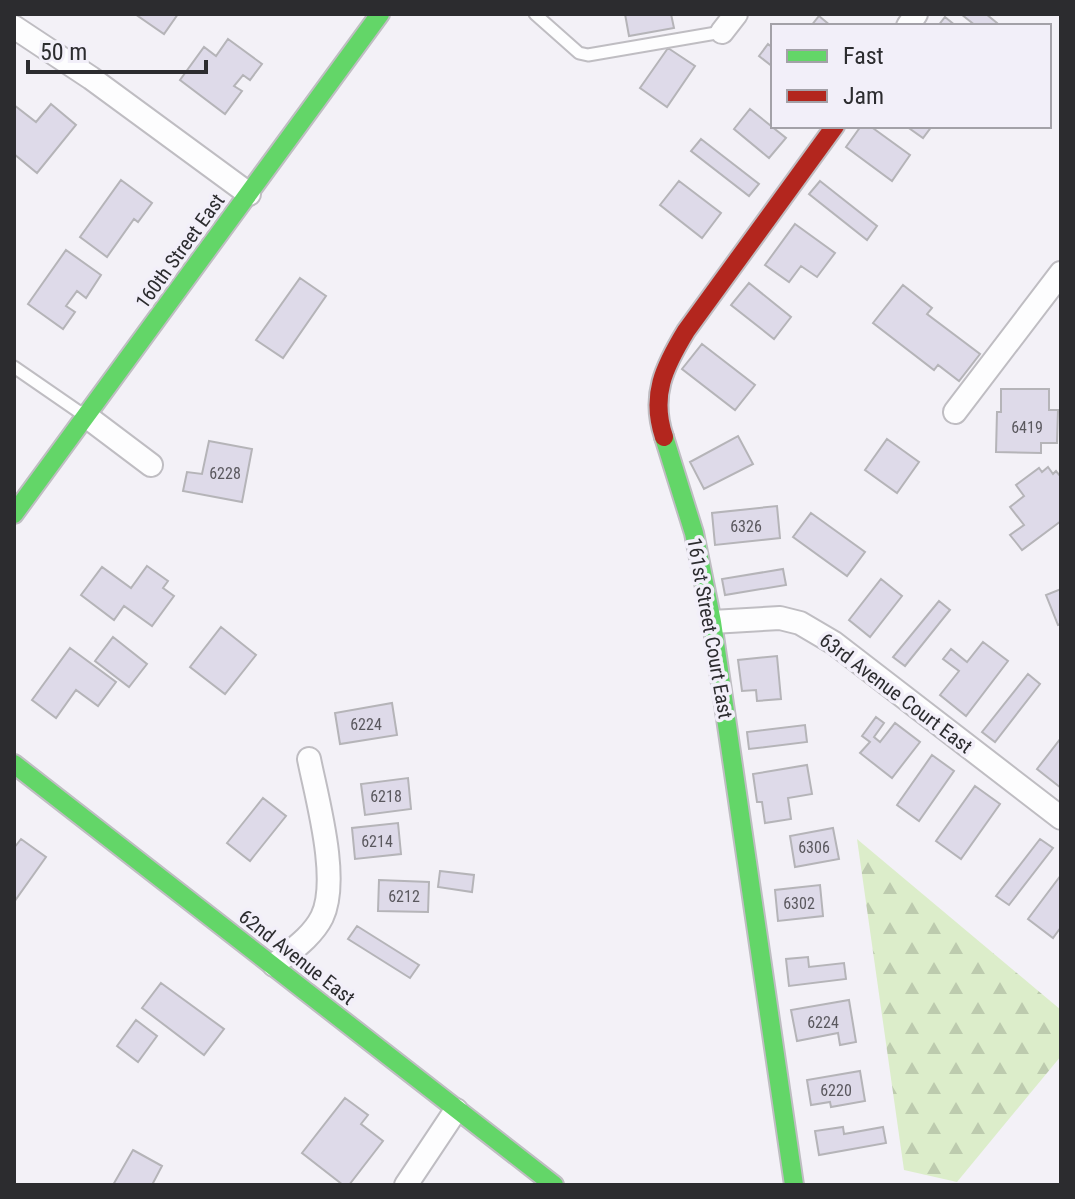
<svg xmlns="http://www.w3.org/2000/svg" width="1075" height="1199" font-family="'Roboto Condensed',sans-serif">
<defs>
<pattern id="forest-firs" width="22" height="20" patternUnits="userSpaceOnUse" patternTransform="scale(2)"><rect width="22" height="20" fill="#dcedca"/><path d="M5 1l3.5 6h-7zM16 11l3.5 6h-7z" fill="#bdcbae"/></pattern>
</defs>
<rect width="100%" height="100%" fill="#f3f1f7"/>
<path fill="url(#forest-firs)" d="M857,839L1061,1010V1056L957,1182L904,1170Z"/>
<path fill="#dedae9" stroke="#b5b4b8" stroke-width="2" d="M135,14H178L164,34Z
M625,14H671L674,28L629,36Z
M961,14H986L997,23L995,26H976Z
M819,16L831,26H811Z
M945,17L956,26H938Z
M228,39L262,64L250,80L243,75L234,86L242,91L225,114L180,80L204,47L216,56Z
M768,44L773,48V67L759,56Z
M668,48L695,66L667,107L640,88Z
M51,104L76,125L37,173L14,154V105L36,122Z
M750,109L786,138L769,158L734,129Z
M861,126H870L910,155L892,181L846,147Z
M906,126H932L923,138Z
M701,139L759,184L749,196L691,151Z
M121,180L152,203L138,222L134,219L107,257L80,237Z
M679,181L721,213L702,238L660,205Z
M820,181L877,226L867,240L809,194Z
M795,224L835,253L817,277L801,266L789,282L765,265Z
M66,250L101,275L86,298L77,291L66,306L75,312L63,329L28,304Z
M300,278L326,296L283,358L256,340Z
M749,283L791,317L774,339L731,305Z
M903,285L932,308L927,314L980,354L959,381L938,365L934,370L873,323Z
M702,344L755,385L735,410L682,369Z
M1001,389H1049V410H1058L1057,443H1041V453L996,452L997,412H1001Z
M738,436L753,464L704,489L690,462Z
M887,439L919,462L897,493L865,470Z
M209,441L252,449L242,502L183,491L187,472L202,474Z
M1048,467L1053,474L1056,471L1061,477V521L1022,550L1010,535L1024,525L1010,507L1024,496L1016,485L1039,468L1042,472Z
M777,506L780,538L715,545L712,513Z
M811,513L865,552L847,576L793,537Z
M147,566L168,581L163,588L174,596L152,626L124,606L114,620L81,595L102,567L131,588Z
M783,569L786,585L725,595L722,579Z
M881,579L902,596L870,637L849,620Z
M1061,589V624L1058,625L1046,595Z
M939,601L950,610L905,666L893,657Z
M221,627L256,655L225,694L190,667Z
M113,637L147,664L129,687L95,661Z
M983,642L1008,661L966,716L940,695L959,671L943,659L951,649L967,662Z
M70,648L116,682L98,706L76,690L56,718L32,700Z
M777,656L781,699L757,701L756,690L742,691L738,660Z
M1028,674L1040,684L995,742L982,732Z
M392,703L397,735L340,744L335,713Z
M876,717L884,723L874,737L880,742L895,723L920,742L892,778L860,753L870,742L862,736Z
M805,725L807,742L749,749L747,732Z
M1061,738V788L1037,769Z
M932,755L954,771L919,821L897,805Z
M807,765L812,794L788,798L791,819L765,823L762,802H757L753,774Z
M408,778L411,809L365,815L361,784Z
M975,786L1000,804L961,859L936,841Z
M263,798L286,816L250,861L227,843Z
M398,823L401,854L355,859L352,828Z
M833,828L839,859L795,867L790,836Z
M21,839L46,857L14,902V848Z
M1040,839L1053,848L1009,905L996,896Z
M440,871L474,875L472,892L438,887Z
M1061,875V927L1053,938L1028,919Z
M379,880L429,882L428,912L378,911Z
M820,885L823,916L778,921L775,890Z
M357,926L419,965L410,978L348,939Z
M808,957L809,967L844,963L846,979L789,986L786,959Z
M161,983L224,1029L204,1055L142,1008Z
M849,1000L856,1042L840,1045L838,1033L797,1041L791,1010Z
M136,1020L157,1036L138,1062L117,1046Z
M860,1071L865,1101L831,1107L830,1102L811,1105L807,1080Z
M345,1098L368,1115L361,1124L383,1141L349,1185H343L302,1153Z
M843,1127L844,1134L883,1127L886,1143L819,1155L815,1131Z
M133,1150L162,1166L152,1185H113Z"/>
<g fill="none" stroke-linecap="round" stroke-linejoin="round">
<g stroke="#bfbdc2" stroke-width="15">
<path id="lane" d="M535,14L579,53L588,55L722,32
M14,367L85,416"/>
</g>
<g stroke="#bfbdc2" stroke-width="26">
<path id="street" d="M908,26L916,14
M14,27L91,78L249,194
M722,32L736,14
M955,412L1061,273
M86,416L151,465
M712,622L780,618L800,623L834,643L1061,818
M274,965C292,950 312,937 322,917C340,880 317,799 309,759
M406,1185L456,1110"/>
</g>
<g stroke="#bfbdc2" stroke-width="22">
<path id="fast" d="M664,437L694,533L712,622L794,1185
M14,514L380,14
M14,764L554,1185"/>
</g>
<g stroke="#bfbdc2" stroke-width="22">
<path id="jam" d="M664,437C650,396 664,367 686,331L835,126"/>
</g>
<use href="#lane" stroke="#fdfdfe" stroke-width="11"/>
<use href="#street" stroke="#fdfdfe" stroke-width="22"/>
<use href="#fast" stroke="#63d668" stroke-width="18"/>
<use href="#jam" stroke="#b3261e" stroke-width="18"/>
</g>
<g text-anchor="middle" stroke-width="7" stroke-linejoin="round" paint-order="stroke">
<g font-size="16" fill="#5a585e">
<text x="1027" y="433">6419</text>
<text x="225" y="479">6228</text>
<text x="746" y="532">6326</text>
<text x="366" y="730">6224</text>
<text x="386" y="802">6218</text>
<text x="377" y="847">6214</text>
<text x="814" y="853">6306</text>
<text x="404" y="902">6212</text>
<text x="799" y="909">6302</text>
<text x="823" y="1028">6224</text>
<text x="836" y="1096">6220</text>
</g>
<g font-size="20" fill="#2c2c2f" stroke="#f2eff9">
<text transform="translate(180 251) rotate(-54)" y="7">160th Street East</text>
<text transform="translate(710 628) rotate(80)" y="7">161st Street Court East</text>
<text transform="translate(896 693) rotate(37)" y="7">63rd Avenue Court East</text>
<text transform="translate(297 957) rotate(38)" y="7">62nd Avenue East</text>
</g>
</g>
<rect width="1075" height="1199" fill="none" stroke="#2c2c2f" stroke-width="32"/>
<rect x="771" y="24" width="280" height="104" fill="#f2eff9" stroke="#a3a1a8" stroke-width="2"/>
<rect x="787" y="50" width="40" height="12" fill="#63d668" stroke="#a3a1a8" stroke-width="2"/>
<text x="843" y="64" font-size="24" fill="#2c2c2f">Fast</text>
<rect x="787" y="90" width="40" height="12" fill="#b3261e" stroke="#a3a1a8" stroke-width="2"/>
<text x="843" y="104" font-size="24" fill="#2c2c2f">Jam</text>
<path d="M28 60v12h178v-12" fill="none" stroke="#2c2c2f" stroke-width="4"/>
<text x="40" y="60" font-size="24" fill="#2c2c2f" stroke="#f2eff9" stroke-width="6" paint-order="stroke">50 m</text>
</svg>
